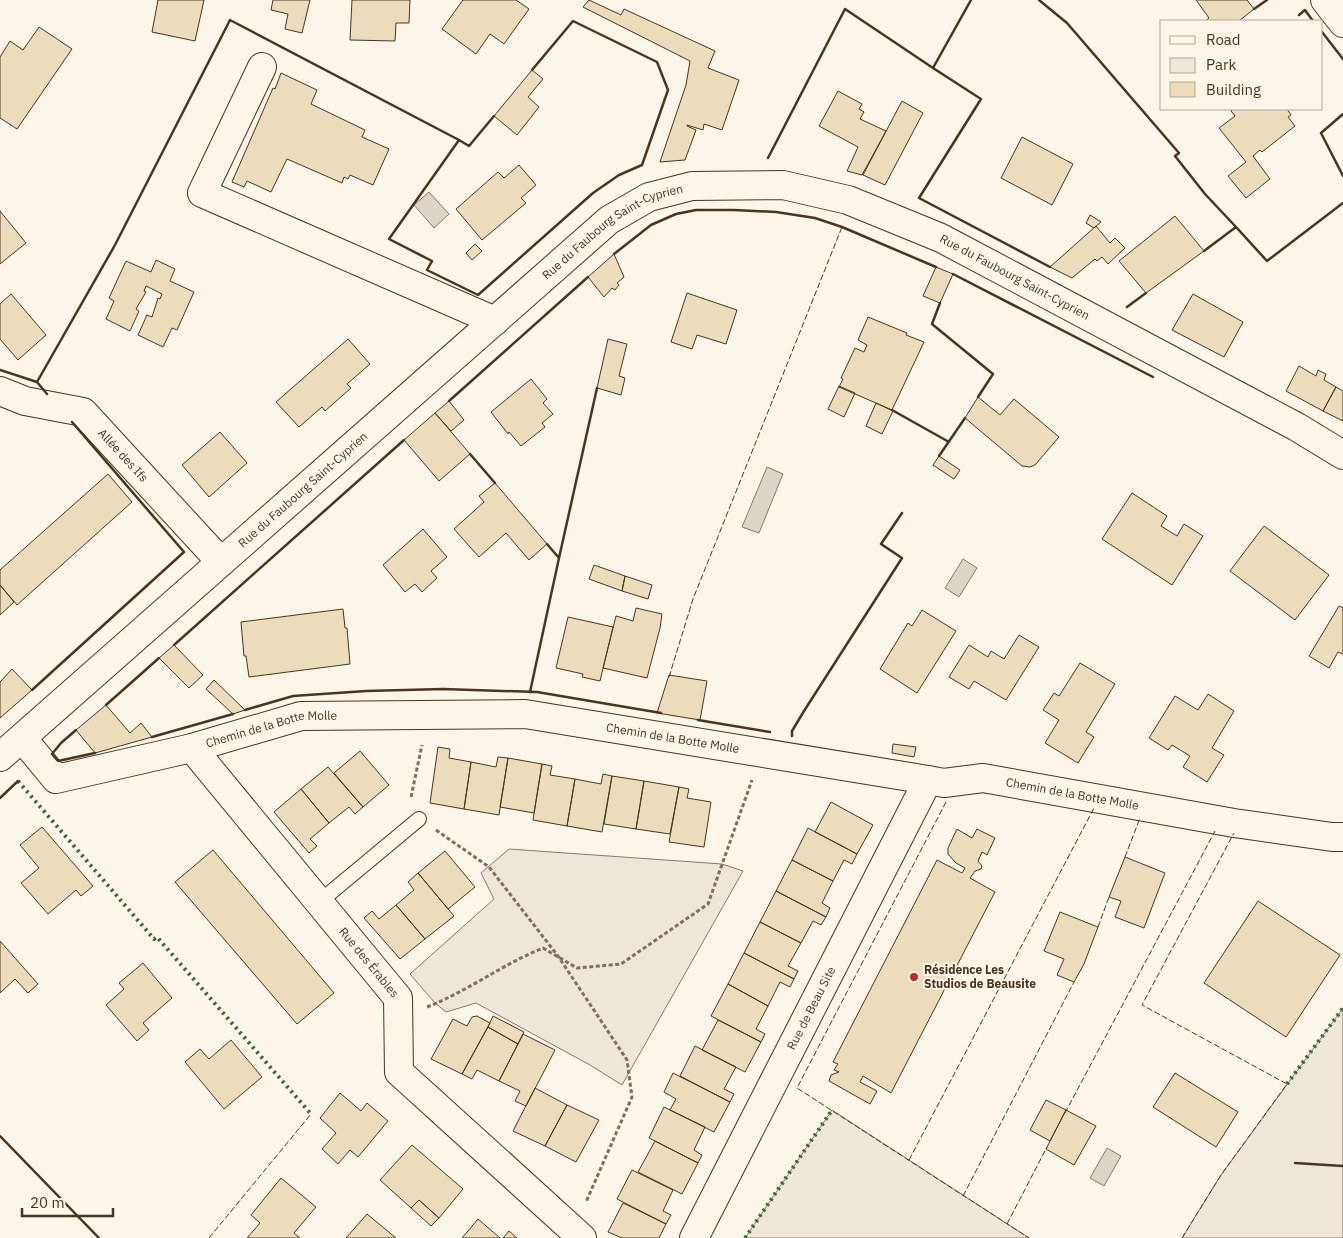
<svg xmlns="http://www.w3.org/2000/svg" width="1343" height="1238" font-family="'IBM Plex Sans',sans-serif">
<rect width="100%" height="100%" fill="#fbf6e9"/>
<path fill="#ede6d9" stroke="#887966" d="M509,849L722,864L743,871L622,1085L590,1065L476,1003L446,1012L435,1003L410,974L494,899L481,873Z
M1343,1008V1238H1182L1221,1175Z
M832,1110L1029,1238H745Z"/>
<path fill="#dcd4c6" stroke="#887966" d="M429,192L449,214L434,228L414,205Z
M767,467L783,474L759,533L742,527Z
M963,559L977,568L959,597L945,588Z
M1107,1148L1121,1156L1104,1186L1090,1178Z"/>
<path fill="#ecdcbc" stroke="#4a3520" d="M158,0H204L195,41L152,32Z
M273,0H310L302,33L285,29L288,14L271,10Z
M352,0H410L409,23H396L395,41L350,40Z
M463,0H516L529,9L504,44L490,34L476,54L442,29Z
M589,0L621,15L624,9L715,51L708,68L739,80L722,130L704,124L703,130L687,125V126L696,130L685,160L660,162L686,85L690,61L583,7Z
M1196,0H1247L1254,9L1239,21H1205L1209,18Z
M39,27L72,49L17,129L0,118V57L10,41L23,50Z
M532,70L543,79L528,97L539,107L517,135L494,116Z
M281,73L317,90L311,104L365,130L362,137L389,149L373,185L350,175L348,179L344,177L342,183L287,159L271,192L247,181L244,187L232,182L273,88L275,89Z
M838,91L862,104L859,109L864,112L860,119L886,131L862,175L847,171L858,147L819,126Z
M902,101L923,113L885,185L863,175Z
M1233,109H1287L1291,115L1288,117L1295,126L1262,152L1260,150L1253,156L1270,179L1246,198L1228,176L1246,162L1219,128L1235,116L1231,111Z
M1022,137L1073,164L1052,205L1001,178Z
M519,165L536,185L521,198L526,203L482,240L456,209L498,172L504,178Z
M0,211L26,243L0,264Z
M1090,215L1101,222L1094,228L1086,223Z
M1175,216L1204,251L1146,293L1119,261Z
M1096,226L1110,243L1115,238L1125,248L1108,264L1102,257L1097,261L1095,259L1072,278L1050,267Z
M475,244L482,251L472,260L466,253Z
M614,254L624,277L617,283L619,285L615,290L612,288L604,297L588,277Z
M156,260L175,269L170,281L194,292L177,330L172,328L163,347L138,335L147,315L152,317L158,298L160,299L162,294L146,286L144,291L146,292L136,309L139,311L130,331L106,319L114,301L109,298L126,261L151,272Z
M936,267L953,274L940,303L923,296Z
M687,293L737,310L726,344L697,335L692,349L671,342Z
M11,294L46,335L18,360L0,339V304Z
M1193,294L1243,322L1224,357L1172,330Z
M868,317L907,333L906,335L924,342L892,410L839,387L843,379L841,378L855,348L864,352L867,345L858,340Z
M348,339L370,364L347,384L351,388L325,411L322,407L299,427L276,402Z
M608,339L627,344L619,376L625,378L621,395L597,388Z
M1299,366L1316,376L1318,370L1326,374L1324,380L1336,387L1323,411L1286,391Z
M531,379L547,399L543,403L553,414L542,423L545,427L521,446L509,432L508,434L491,412Z
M839,386L855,393L844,417L828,409Z
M1336,387L1343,391V421L1323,411Z
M978,397L1000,415L1014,399L1059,437L1035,465L1030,467L1022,466L965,418Z
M449,401L464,420L451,431L435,413Z
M876,403L893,411L882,434L866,426Z
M435,413L470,454L439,481L404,440Z
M220,432L247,463L209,497L182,465Z
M939,456L960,470L954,479L933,465Z
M108,474L132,502L17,605L0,585V570Z
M495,483L547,544L529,560L506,533L479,557L454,529L484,502L479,496Z
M1132,493L1167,516L1161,526L1177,536L1184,524L1203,536L1172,585L1102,539Z
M1264,526L1329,575L1295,620L1230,571Z
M423,529L447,557L431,571L437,578L422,592L415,584L405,592L383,565Z
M594,565L625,576L622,591L589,579Z
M625,576L652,585L648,599L622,591Z
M0,585L14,602L0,615Z
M1339,606L1343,608V654L1338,652L1329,668L1309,656Z
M636,608L662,614L660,628L647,678L603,668L616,616L633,621Z
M343,609L345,628H347L350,664L249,677L246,656H244L241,622Z
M922,610L956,631L917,693L880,669L908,623L912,626Z
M568,617L613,627L600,681L582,677L583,674L556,668Z
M1019,635L1039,647L1006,700L974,681L969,689L949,677L969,645L988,657L991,651L1004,659Z
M174,645L203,675L189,688L159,658Z
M1080,663L1115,684L1086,732L1094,737L1078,763L1045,743L1059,720L1043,710L1054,693L1059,696Z
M12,669L32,690L0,718V682Z
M669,675L707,681L700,720L657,713Z
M214,680L245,710L233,714L206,689Z
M1208,694L1234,711L1212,748L1224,755L1207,782L1183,767L1190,756L1172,745L1168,750L1149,738L1175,696L1198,710Z
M106,705L130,733L141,723L152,737L95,753L76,730Z
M893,744L916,747L914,757L892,753Z
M438,747L450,749L449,758L471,762L464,809L430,803Z
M360,751L389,785L363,807L334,773Z
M498,757L508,758L499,815L464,809L471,762L496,767Z
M508,758L542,764L534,813L500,807Z
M542,764L552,766L550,775L575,779L567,826L533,820Z
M328,767L363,807L355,814L349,807L329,823L301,789Z
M603,774L612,776L602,832L567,826L575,779L601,784Z
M612,776L644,781L636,829L604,824Z
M644,781L679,787L670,834L636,829Z
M679,787L689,789L687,798L711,802L704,847L669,842Z
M301,789L329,823L310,839L317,846L309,853L274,812Z
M831,802L873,825L857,854L815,832Z
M42,827L93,886L81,896L76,890L48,914L21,883L39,868L20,845Z
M808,828L857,854L852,864L844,860L833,881L792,860Z
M957,829L972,838L977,829L995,838L987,855L982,852L978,861L982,866L981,869L975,871L970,878L995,892L891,1093L863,1076L860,1082L877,1091L870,1104L829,1081L831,1075L839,1072L834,1070L838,1064L833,1062L937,860L962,873L965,868L956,863L948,854V848Z
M213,850L334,993L297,1024L175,882Z
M445,851L475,887L448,909L418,873Z
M1125,857L1165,873L1144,928L1115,917L1121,901L1109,897Z
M792,860L833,881L822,903L830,908L826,917L776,891Z
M418,873L454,916L425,939L396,905L414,890L408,882Z
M776,891L826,917L821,925L813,921L801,943L760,922Z
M1258,901L1340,955L1286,1037L1204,983Z
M396,905L425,939L400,959L364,918L372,911L379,919Z
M1060,912L1098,927L1084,964L1074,982L1057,975L1064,959L1044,951Z
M760,922L801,943L788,966L798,971L794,979L744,953Z
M0,941L38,984L28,993L15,979L0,993Z
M744,953L794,979L790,987L780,982L768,1006L728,984Z
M143,963L172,998L143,1023L149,1030L137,1041L106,1005L124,989L119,983Z
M728,984L768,1006L756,1029L765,1034L761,1042L711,1016Z
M477,1016L490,1023L462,1074L431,1059L453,1019L467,1026L472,1017Z
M493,1016L524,1032L518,1044L488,1027Z
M718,1020L761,1042L745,1072L702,1050Z
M488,1027L518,1044L499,1081L477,1070L472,1079L462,1074Z
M523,1034L555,1050L526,1106L515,1101L520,1091L499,1081Z
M231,1040L262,1077L224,1109L185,1062L200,1049L209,1059Z
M695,1046L736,1067L724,1089L734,1094L730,1102L680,1076Z
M673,1073L730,1102L714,1132L670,1110L676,1099L664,1092Z
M1175,1073L1238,1112L1216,1147L1153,1107Z
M535,1088L567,1105L545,1146L513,1131Z
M340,1093L361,1111L367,1103L388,1121L358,1157L350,1150L338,1164L322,1149L336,1133L320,1118Z
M1046,1100L1066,1110L1050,1141L1030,1130Z
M567,1105L599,1120L576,1162L545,1146Z
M664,1107L705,1127L694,1150L702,1155L698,1163L649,1138Z
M1066,1110L1096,1126L1074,1165L1046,1149Z
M655,1141L698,1163L682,1194L638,1172Z
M412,1145L463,1189L439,1218L419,1200L411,1208L380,1180Z
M632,1170L673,1190L663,1211L671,1215L666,1224L617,1199Z
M281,1178L316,1207L294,1233L300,1238H247L260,1223L251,1215Z
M419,1200L439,1218L431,1226L411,1208Z
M623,1203L666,1224L659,1238H622L608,1232Z
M367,1214L396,1238H346Z
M478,1219L500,1238H462Z
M509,1231L517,1238H503Z"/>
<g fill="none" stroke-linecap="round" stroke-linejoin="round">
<g stroke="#4a3520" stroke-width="16">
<path id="service" d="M318,903L419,819"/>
</g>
<g stroke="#4a3520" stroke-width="30">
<g id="minor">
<path d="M1325,0L1343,23"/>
<path d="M262,67L202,193L495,321"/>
<path id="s1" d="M0,391L25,401L83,412L221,562"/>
<path id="s2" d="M22,738L56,779L192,748L301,716L525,714L928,780L944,783L983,778L1234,823L1332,837H1343"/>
<path id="s3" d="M192,748L398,998L399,1072L582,1238"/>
<path id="s4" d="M694,1238L928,780"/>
</g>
</g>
<g stroke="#4a3520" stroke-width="30">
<g id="tertiary">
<path id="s5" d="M0,757L609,220L649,197L692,186L783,185L848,200L941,238L1297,427L1343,455"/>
</g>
</g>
<path stroke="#7f6f5c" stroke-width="3" stroke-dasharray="4 2.5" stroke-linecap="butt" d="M411,797L422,745
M436,830L489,867L558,956L627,1060L632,1097L586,1202
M427,1007C468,991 503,964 543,948L577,968L621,964L708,904L752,780"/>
<use href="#service" stroke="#fbf6e9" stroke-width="14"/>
<use href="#minor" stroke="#fbf6e9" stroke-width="28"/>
<use href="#tertiary" stroke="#fbf6e9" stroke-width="28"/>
<path stroke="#436837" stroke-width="4" stroke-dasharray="2.5 4" stroke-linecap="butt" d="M18,781L154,939L157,937L311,1114
M1287,1084L1343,1008
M745,1238L832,1110"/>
<path stroke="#4a3520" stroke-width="1" stroke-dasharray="6 2.5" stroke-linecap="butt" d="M669,677L693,599L842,227
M946,802L797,1088L1029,1238
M1125,857L1140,818
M1098,927L1109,897
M1065,1113L1215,831
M909,1160L1094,808
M963,1196L1074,982
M1007,1224L1047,1147
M209,1238L311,1114
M1182,1238L1221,1175L1287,1084L1142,1005L1234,833"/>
<path stroke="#4a3520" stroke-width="2.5" d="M1039,0L1067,23L1179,153L1175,156L1205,194L1236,227
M1254,9L1267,0
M1299,15L1305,10L1313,21
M1322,32L1343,59
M933,68L981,99L919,198L1050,267
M1343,114L1321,133L1343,176
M494,116L469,146L459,140L389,239L432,261L427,270L478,295L593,193L619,175L642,165L668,90L657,62L573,21L532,70
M768,158L845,9L933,68L971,0
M1204,251L1236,227L1267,261L1343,203
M614,254L651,225L676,214L696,210H734L776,212L815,218L842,227L936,267
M953,274L1153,377
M940,303L932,324L993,374L978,397
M1127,307L1146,293
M0,370L37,382L47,394
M37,382L115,245L230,20L459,140
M449,401L588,277
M892,410L949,442
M470,454L495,483
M939,456L965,418
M559,558L597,388
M174,645L404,440
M32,690L184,552L72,422
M530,692L559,558L547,544
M106,705L159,658
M245,710L293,696L366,691L443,689L537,692L661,713
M698,720L770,732
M76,730L61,743L52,754L58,761L95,753
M792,736V731L804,711L902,558L881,544L902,513
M152,737L233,714
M0,798L18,781
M0,1136L99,1238
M1295,1163L1343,1166"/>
</g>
<circle fill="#c62828" stroke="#fbf6e9" stroke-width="2" cx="914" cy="977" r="5"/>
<g text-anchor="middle" stroke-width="4" stroke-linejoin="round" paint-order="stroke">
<g font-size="12" fill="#4a3520" stroke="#fbf6e9">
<text dy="4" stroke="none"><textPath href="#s5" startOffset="809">Rue du Faubourg Saint-Cyprien</textPath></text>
<text dy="4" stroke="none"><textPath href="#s5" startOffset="1244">Rue du Faubourg Saint-Cyprien</textPath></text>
<text dy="4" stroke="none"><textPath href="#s1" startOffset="145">Allée des Ifs</textPath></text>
<text dy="4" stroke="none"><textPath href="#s5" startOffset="404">Rue du Faubourg Saint-Cyprien</textPath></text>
<text dy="4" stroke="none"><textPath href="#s2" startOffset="275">Chemin de la Botte Molle</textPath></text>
<text dy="4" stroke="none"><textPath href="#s2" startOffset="680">Chemin de la Botte Molle</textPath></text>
<text dy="4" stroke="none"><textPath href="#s2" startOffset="1085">Chemin de la Botte Molle</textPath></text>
<text dy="4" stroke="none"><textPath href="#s3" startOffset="278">Rue des Érables</textPath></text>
<text dy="4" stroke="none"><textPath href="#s4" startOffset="258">Rue de Beau Site</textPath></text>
</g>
<g font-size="12" font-weight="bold" fill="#4a3520" stroke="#fbf6e9" text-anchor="start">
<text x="924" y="974">Résidence Les<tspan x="924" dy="14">Studios de Beausite</tspan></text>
</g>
</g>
<rect x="1160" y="20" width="162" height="90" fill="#fbf6e9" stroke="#b4a999"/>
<rect x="1170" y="36" width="25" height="8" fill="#fbf6e9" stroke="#b4a999"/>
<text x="1206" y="45" font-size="15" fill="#4a3520">Road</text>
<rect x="1170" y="58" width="25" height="15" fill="#ede6d9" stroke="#b4a999"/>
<text x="1206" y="70" font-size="15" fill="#4a3520">Park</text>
<rect x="1170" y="82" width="25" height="15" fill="#ecdcbc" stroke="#b4a999"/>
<text x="1206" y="95" font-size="15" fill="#4a3520">Building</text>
<path d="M22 1208v8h91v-8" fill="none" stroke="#4a3520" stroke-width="2.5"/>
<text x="30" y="1208" font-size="15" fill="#4a3520" stroke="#fbf6e9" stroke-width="4" paint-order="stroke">20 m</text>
</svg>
